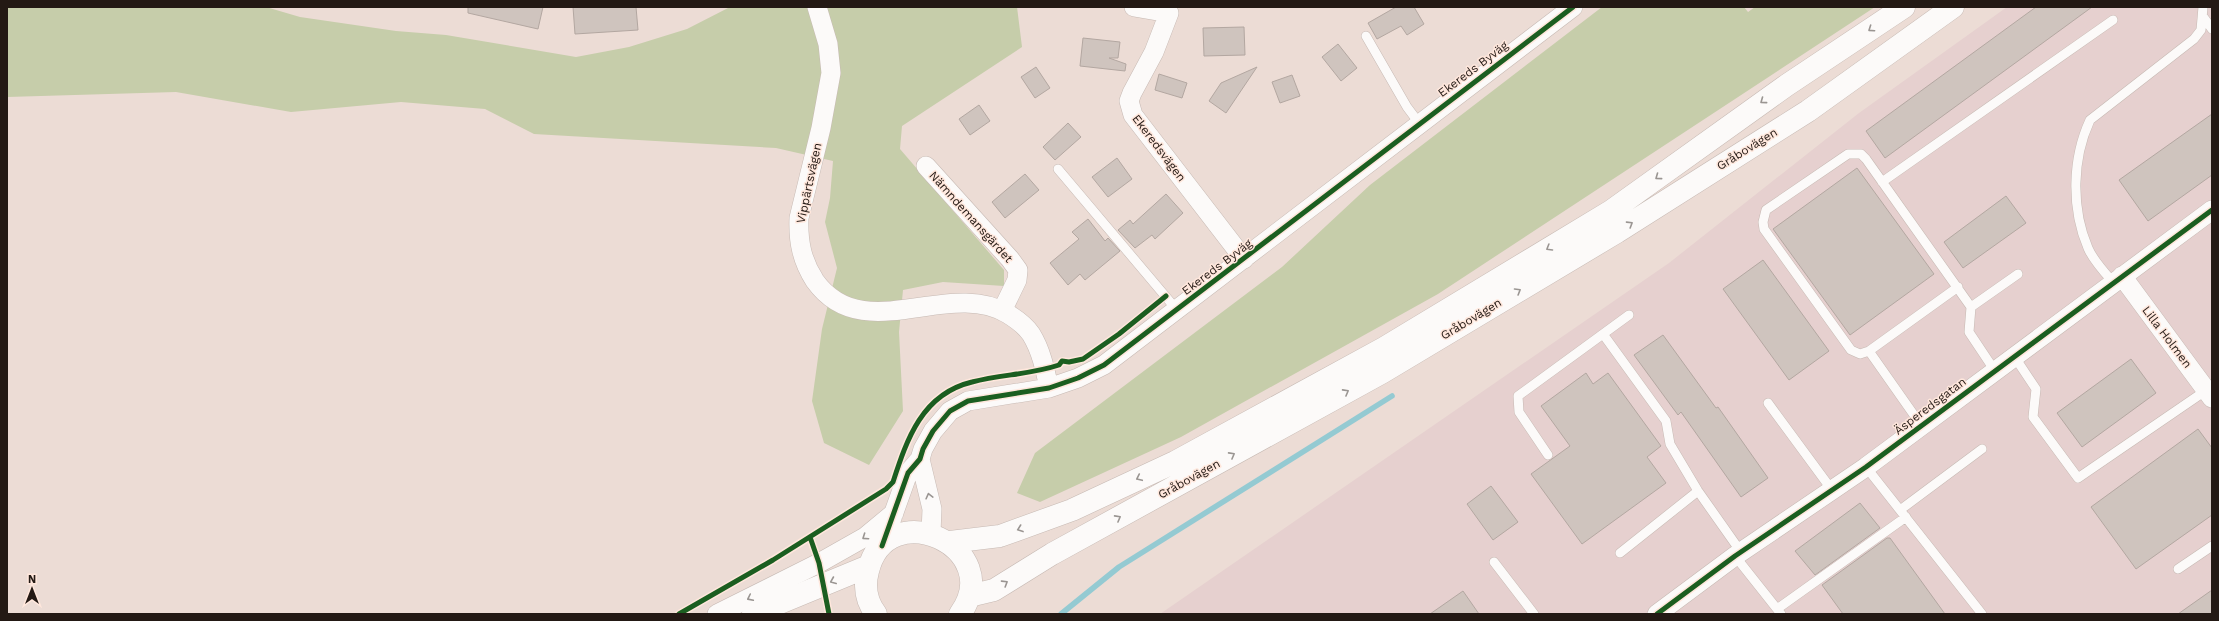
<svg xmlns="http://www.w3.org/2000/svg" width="2219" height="621" font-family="'Work Sans',sans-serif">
<rect width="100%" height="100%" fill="#ecdcd5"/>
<path fill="#e6d0cf" d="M2007,7H2212V614H1160L1669,263L1859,113Z"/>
<path fill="#c6cdaa" d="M7,7H266L300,17L396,31L446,35L576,57L629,47L687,29L730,7H1017L1022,47L902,126L900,149L1004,270V286L943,282L903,290L899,332L903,411L869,465L824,443L812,401L822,329L837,268L825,222L830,198L833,161L776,148L534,134L485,109L401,102L291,112L176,92L7,97Z
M1602,7H1744L1748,12L1755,7H1875L1438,294L1181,437L1040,502L1017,493L1035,453L1282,267L1370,185Z"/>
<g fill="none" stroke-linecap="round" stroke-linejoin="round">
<path stroke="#94cad2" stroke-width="5.5" d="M1061,614L1119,567L1392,396"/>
</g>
<path fill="#cfc4be" stroke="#b3a7a1" d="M468,7H543L538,29L468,13Z
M573,7H636L638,30L575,34Z
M1396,7H1414L1424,24L1407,35L1401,26L1377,39L1368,23Z
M2036,7H2092L1885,158L1866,131Z
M1244,27L1245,55L1204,56L1203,28Z
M1083,38L1120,42L1118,58H1109L1126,64L1125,71L1080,66Z
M1338,44L1357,68L1341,81L1322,57Z
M1036,67L1050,88L1035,98L1021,77Z
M1257,67L1226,113L1209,101L1221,83Z
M1159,74L1187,83L1182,98L1155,90Z
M1292,75L1300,96L1280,103L1272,82Z
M979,105L990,121L970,135L959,119Z
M2212,114V175L2148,221L2119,180Z
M1068,123L1081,137L1055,160L1043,147Z
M1117,158L1132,179L1108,197L1092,177Z
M1857,168L1934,274L1850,335L1773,229Z
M1025,174L1039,190L1005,218L992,202Z
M1166,194L1183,213L1155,239L1152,235L1135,248L1118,230L1130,220L1133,224Z
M2006,196L2026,223L1963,268L1944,242Z
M1088,219L1105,241L1108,238L1120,251L1085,280L1080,274L1068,285L1050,263L1079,239L1072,232Z
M1763,260L1829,351L1789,380L1723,289Z
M1663,335L1716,408L1718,407L1768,478L1741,497L1681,412L1678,415L1634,355Z
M2131,359L2156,393L2082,447L2057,413Z
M1586,373L1593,384L1608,373L1661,446L1647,457L1666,483L1582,544L1531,474L1570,446L1541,406Z
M2198,429L2212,448V515L2136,569L2091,507Z
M1491,486L1518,522L1493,540L1467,504Z
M1860,503L1880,528L1815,575L1795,551Z
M1887,538H1890L1945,614H1843L1822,585Z
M2212,590V614H2178Z
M1463,591L1479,614H1430Z"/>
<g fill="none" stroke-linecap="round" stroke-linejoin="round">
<g stroke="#c6b9b3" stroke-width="10">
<path id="service" d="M2204,18L2212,29
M1366,36L1407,107L1419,123
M1058,169L1177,310
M1882,182L2113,20
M2113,282C2104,272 2093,260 2088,248C2071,208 2072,159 2090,120L2194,39L2201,30L2203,7
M1971,307L2018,274
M1603,334L1666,421L1670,444L1698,491L1741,552
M1869,351L1860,354L1851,350L1764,229L1763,222L1766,210L1848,154H1861L1866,159L1971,307L1969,332L1995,371
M2014,356L2036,389L2033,417L2078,478L2208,389
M1768,403L1832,490
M1921,425L1869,351L1958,287
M1548,455L1519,412L1518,396L1629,315
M1866,467L1982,614
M1900,510L1982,449
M1620,553L1698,491
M1735,556L1781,614
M1494,562L1534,614
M2178,569L2212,546
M1777,609L1906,517"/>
</g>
<g stroke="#c6b9b3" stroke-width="20">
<path id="minor" d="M817,7L828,44L831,73L821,128L799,218C798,242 802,261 815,281C863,348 948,278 1008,314C1016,319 1025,325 1031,334C1041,350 1045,369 1049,388
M1134,7L1169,13L1154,52L1132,93L1129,101L1133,115L1244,259
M926,166L1010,259L1018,270L1017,280L1002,311
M2122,276L2212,398
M920,459L932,509L931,533
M882,546L908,473L920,459L923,449L933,431L950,411L968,401L1049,388L1078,378L1104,365L1573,7
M717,614L819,563L865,537L894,513
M1657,614L1735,556L1866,467L2212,210"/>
</g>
<g stroke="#c6b9b3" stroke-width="23">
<path id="secondary" d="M950,542L1000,536L1072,510L1175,462L1384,348L1611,211L1787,85L1904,7
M969,596L994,590L1052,554L1383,372L1617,232L1808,111L1953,7
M753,614L869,566
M876,614C866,601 864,586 868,571C887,492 1008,548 960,614"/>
</g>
<use href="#service" stroke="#fcfaf9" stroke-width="9"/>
<use href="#minor" stroke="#fcfaf9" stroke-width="19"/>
<use href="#secondary" stroke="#fcfaf9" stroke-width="22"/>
<g stroke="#ffe7dc" stroke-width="8">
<path id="cycleway" d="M810,537L819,563L829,614
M882,546L908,473L920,459L923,449L933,431L950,411L968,401L1049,388L1078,378L1104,365L1573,7
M679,614L773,560L886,489L893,482C907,439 922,394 972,382C1002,374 1029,375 1059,365L1062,361L1069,362L1083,359L1119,334L1166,296
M1657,614L1735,556L1866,467L2212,210"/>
</g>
<use href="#cycleway" stroke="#1b5e20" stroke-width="5"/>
</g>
<defs><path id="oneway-chevron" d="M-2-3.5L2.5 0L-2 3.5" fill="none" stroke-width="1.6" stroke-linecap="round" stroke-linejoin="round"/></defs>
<g stroke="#9a9592">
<use href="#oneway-chevron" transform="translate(1871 29) rotate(146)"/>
<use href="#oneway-chevron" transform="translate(1763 101) rotate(144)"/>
<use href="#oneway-chevron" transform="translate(1658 177) rotate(144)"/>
<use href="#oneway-chevron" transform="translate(1630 224) rotate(-32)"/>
<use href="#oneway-chevron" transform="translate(1549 248) rotate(149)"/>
<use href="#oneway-chevron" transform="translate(1518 291) rotate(-31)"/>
<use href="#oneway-chevron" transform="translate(1346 392) rotate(-29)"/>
<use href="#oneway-chevron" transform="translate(1232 455) rotate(-29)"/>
<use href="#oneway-chevron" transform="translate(1139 478) rotate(155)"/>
<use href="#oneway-chevron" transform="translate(929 496) rotate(-104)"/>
<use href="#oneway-chevron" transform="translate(1118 518) rotate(-29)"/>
<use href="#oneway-chevron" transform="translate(1020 529) rotate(160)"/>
<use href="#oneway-chevron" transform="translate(865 537) rotate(146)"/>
<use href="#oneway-chevron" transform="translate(833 581) rotate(157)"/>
<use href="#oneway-chevron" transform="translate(1005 583) rotate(-32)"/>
<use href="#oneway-chevron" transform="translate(750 598) rotate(154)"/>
</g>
<g text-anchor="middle" stroke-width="3" stroke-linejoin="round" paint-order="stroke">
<g font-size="12" fill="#231914" stroke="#ffe7dc">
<text transform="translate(1473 69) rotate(-37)" y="4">Ekereds Byväg</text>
<text transform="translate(1159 148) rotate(53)" y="4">Ekeredsvägen</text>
<text transform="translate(1747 149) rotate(-32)" y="4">Gråbovägen</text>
<text transform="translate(809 183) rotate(-78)" y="4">Vippärtsvägen</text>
<text transform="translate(971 217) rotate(48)" y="4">Nämndemansgärdet</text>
<text transform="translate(1217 267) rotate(-37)" y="4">Ekereds Byväg</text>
<text transform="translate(1471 319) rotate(-31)" y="4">Gråbovägen</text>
<text transform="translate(2167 337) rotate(53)" y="4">Lilla Holmen</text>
<text transform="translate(1930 406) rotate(-37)" y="4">Äsperedsgatan</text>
<text transform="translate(1189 479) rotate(-29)" y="4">Gråbovägen</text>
</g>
</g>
<rect width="2219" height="621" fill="none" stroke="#231914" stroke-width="16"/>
<g transform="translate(32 589)" stroke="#ffe7dc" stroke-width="3" paint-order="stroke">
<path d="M0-3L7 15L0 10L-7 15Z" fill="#231914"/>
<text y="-6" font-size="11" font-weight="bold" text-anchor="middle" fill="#231914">N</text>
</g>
</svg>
